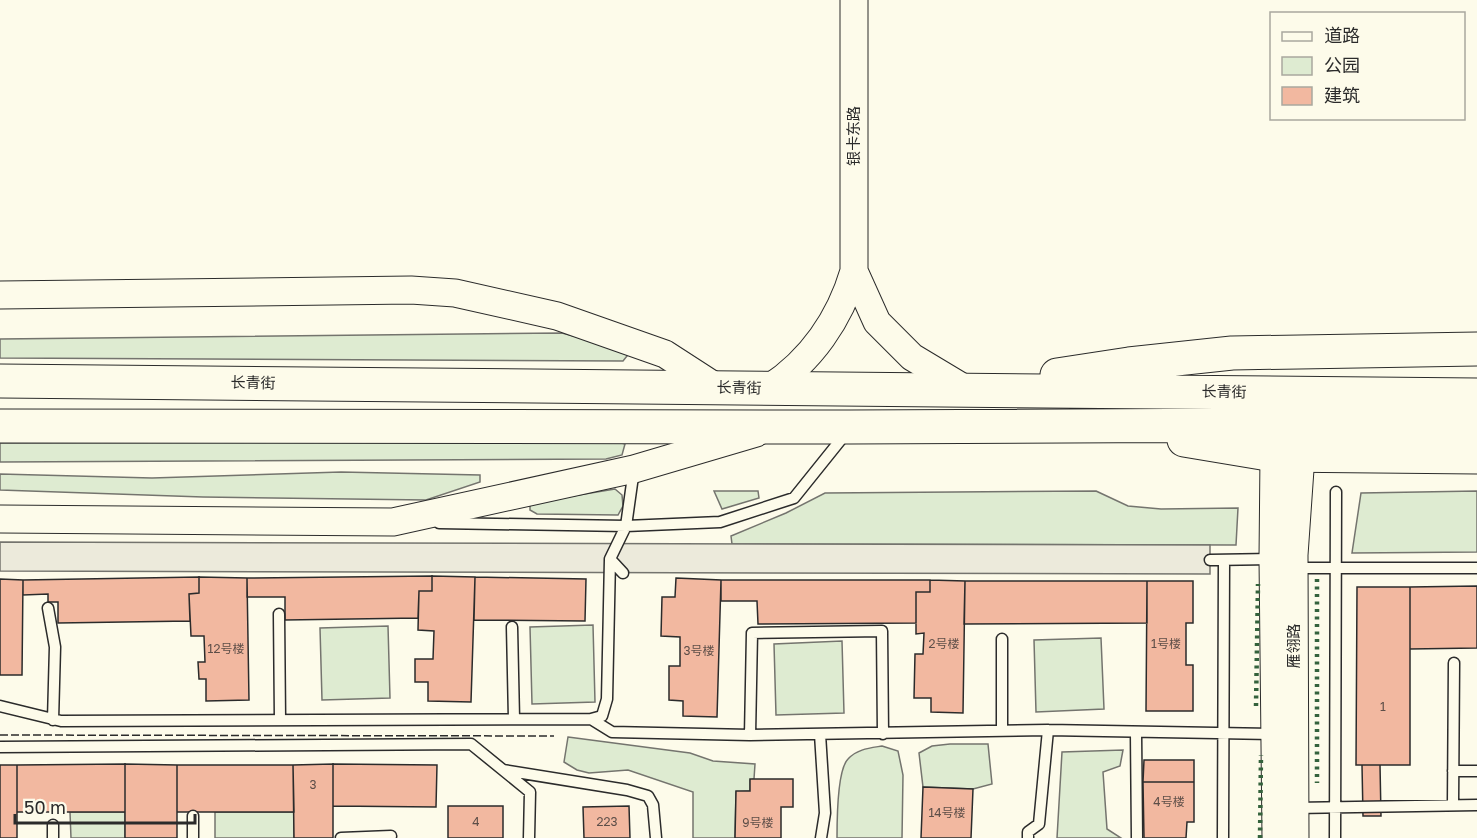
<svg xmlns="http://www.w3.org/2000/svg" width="1477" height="838" font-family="'Golos Text','Noto Sans SC',sans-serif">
<rect width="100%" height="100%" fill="#fdfbea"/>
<path fill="#deebd1" stroke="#74746e" stroke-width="1.5" d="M562,333L631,351L623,361L0,358V339Z
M615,441L625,444L622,455L606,459L0,462V443Z
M341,472L480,475V482L426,500L203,497L0,490V474L152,478Z
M615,489L622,495L623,506L618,515L537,514L530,510V503Z
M714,491H758L759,498L722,509Z
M1096,491L1128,506L1161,509L1238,508L1236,545L732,544L731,536L786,513L825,493Z
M1477,491V552L1352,553L1361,493Z
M593,625L595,702L532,704L530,627Z
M388,626L390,698L322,700L320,628Z
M1101,638L1104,709L1036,712L1034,640Z
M842,641L844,713L776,715L774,644Z
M568,737L690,753L713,761L755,764L754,779L750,780V791L736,792L735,838H693V792L628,770L589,773L577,770L564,762Z
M950,744H988L992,784L973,789L923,787L919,753L932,746Z
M882,746L898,751L903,775L902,838H837C837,821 837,770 848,759C857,749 870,748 882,746Z
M1123,750L1120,766L1103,772L1107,829L1121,838H1057L1062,752Z
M70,812H125V838H71Z
M215,812H294V838H215Z"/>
<path fill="#eceadb" stroke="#74746e" stroke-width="1.5" d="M0,542L1210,545V574L0,571Z"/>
<path fill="#f2b8a0" stroke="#2b2b2b" stroke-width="1.5" d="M432,576L475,577L471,702L428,701V682H415V659H433L434,631L418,630L419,591H432Z
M432,576V591H419L418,618L285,620V597H247V578Z
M199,577L247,578L249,700L206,701V679H199L198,662H205L204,636H191L189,594L199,593Z
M199,577V593L189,594L190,621L58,623V602H48V594L23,595V580Z
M475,577L586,579L585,621L474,620Z
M676,578L721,580L717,717L683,716V701L669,700V666H680V637L661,636L662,597H675Z
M0,579L23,580L22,675H0Z
M721,580H930V592H916V623L758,624L757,601H721Z
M930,580L965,581L963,713L931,712V698H914L915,654H923L924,633L916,634V592H930Z
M965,581H1147V623L964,624Z
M1147,581H1193V623H1186V665H1193V711H1146Z
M1477,586V648L1410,649V587Z
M1357,587H1410V765H1356Z
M1144,760H1194V782H1143Z
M125,764L177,765V838H125Z
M125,764V812H17V765Z
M333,764V838H294L293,765Z
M333,764L437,765L436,807L333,806Z
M0,765H17V838H0Z
M177,765H293L294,812H177Z
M1362,765H1380L1381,816H1363Z
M750,779H793V807H781V838H735L736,791H750Z
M1143,782H1194V822H1187L1186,838H1144Z
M923,787L973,789L971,838H921Z
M448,806H503V838H448Z
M629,806L630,838H584L583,807Z"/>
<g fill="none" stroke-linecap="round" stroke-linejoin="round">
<g stroke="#2b2b2b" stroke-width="13">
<path id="service" d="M439,523L626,526L720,522L794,498L847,432
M610,559L623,573
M1210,560L1273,559
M1294,568H1477
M48,608L55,647L53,720
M279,614L280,720
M512,627L514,719
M0,706L61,721L591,719L612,732L750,735L1048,730L1274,734
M591,719L602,716L607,699L610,559L626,526L634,469
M1002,730V639
M1136,733L1137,838
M820,734L825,813L821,838
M750,735L752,633L882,631L883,734
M0,747L471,744L530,792L529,838
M503,770L627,790L648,796L653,805L656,838
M1453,771H1477
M1453,805L1454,663
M1295,808L1477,805
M193,816V838
M53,825V838
M341,838L391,836
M1028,838V832L1039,824L1048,730
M1223,838L1224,560
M1335,838L1336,492"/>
</g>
<g stroke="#2b2b2b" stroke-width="29">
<path id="tertiary" d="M854,0V271
M0,295L411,290L455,293L557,316L665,354L716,387
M769,388C811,361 840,319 854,271L877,322L912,357L967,390
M1274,455L1273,559L1276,838
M0,519L393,522L634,469L756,433
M1295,838L1294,555L1301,455"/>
</g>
<g stroke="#2b2b2b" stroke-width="35">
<path id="trunk" d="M1057,375L1129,364L1232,353L1477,349
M0,381L1477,395
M0,426L850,427L1477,424
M1184,440L1274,455L1477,457"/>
</g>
<use href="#service" stroke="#fdfbea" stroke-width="10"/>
<use href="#tertiary" stroke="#fdfbea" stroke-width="27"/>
<use href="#trunk" stroke="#fdfbea" stroke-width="33"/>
<path stroke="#34623c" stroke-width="4.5" stroke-dasharray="3 4.5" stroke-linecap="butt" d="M1317,579V783
M1256,706L1258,584
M1260,838L1261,755"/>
<path stroke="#2b2b2b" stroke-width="1.5" stroke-dasharray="8 3" stroke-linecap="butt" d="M0,735L554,736"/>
</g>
<g text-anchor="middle" stroke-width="4.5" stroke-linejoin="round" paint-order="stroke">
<g font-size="12" fill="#5d4e48">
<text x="944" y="648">2号楼</text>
<text x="1166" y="648">1号楼</text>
<text x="226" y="653">12号楼</text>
<text x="699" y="655">3号楼</text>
<text x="1383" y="711">1</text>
<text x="313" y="789">3</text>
<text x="1169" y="806">4号楼</text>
<text x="947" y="817">14号楼</text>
<text x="476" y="826">4</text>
<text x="607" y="826">223</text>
<text x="758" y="827">9号楼</text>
</g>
<g font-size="15" fill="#2b2b2b" stroke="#fdfbea">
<text transform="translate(854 136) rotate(-90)" y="5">银卡东路</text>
<text transform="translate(253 383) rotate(1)" y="5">长青街</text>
<text transform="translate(739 388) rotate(1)" y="5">长青街</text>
<text transform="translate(1224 392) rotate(1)" y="5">长青街</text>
<text transform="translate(1294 646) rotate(-90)" y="5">雁翎路</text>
</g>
</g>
<rect x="1270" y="12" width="195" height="108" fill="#fdfbea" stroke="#a9a89e" stroke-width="1.5"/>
<rect x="1282" y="32" width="30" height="9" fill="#fdfbea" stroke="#a9a89e" stroke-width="1.5"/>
<text x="1324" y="42" font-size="18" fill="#2b2b2b">道路</text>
<rect x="1282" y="57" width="30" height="18" fill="#deebd1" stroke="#a9a89e" stroke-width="1.5"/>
<text x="1324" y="72" font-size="18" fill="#2b2b2b">公园</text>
<rect x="1282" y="87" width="30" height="18" fill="#f2b8a0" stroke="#a9a89e" stroke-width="1.5"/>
<text x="1324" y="102" font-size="18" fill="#2b2b2b">建筑</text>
<path d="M15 814v9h180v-9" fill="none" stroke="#2b2b2b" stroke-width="3"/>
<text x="24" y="814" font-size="18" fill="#2b2b2b" stroke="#fdfbea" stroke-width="4.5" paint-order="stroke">50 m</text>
</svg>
